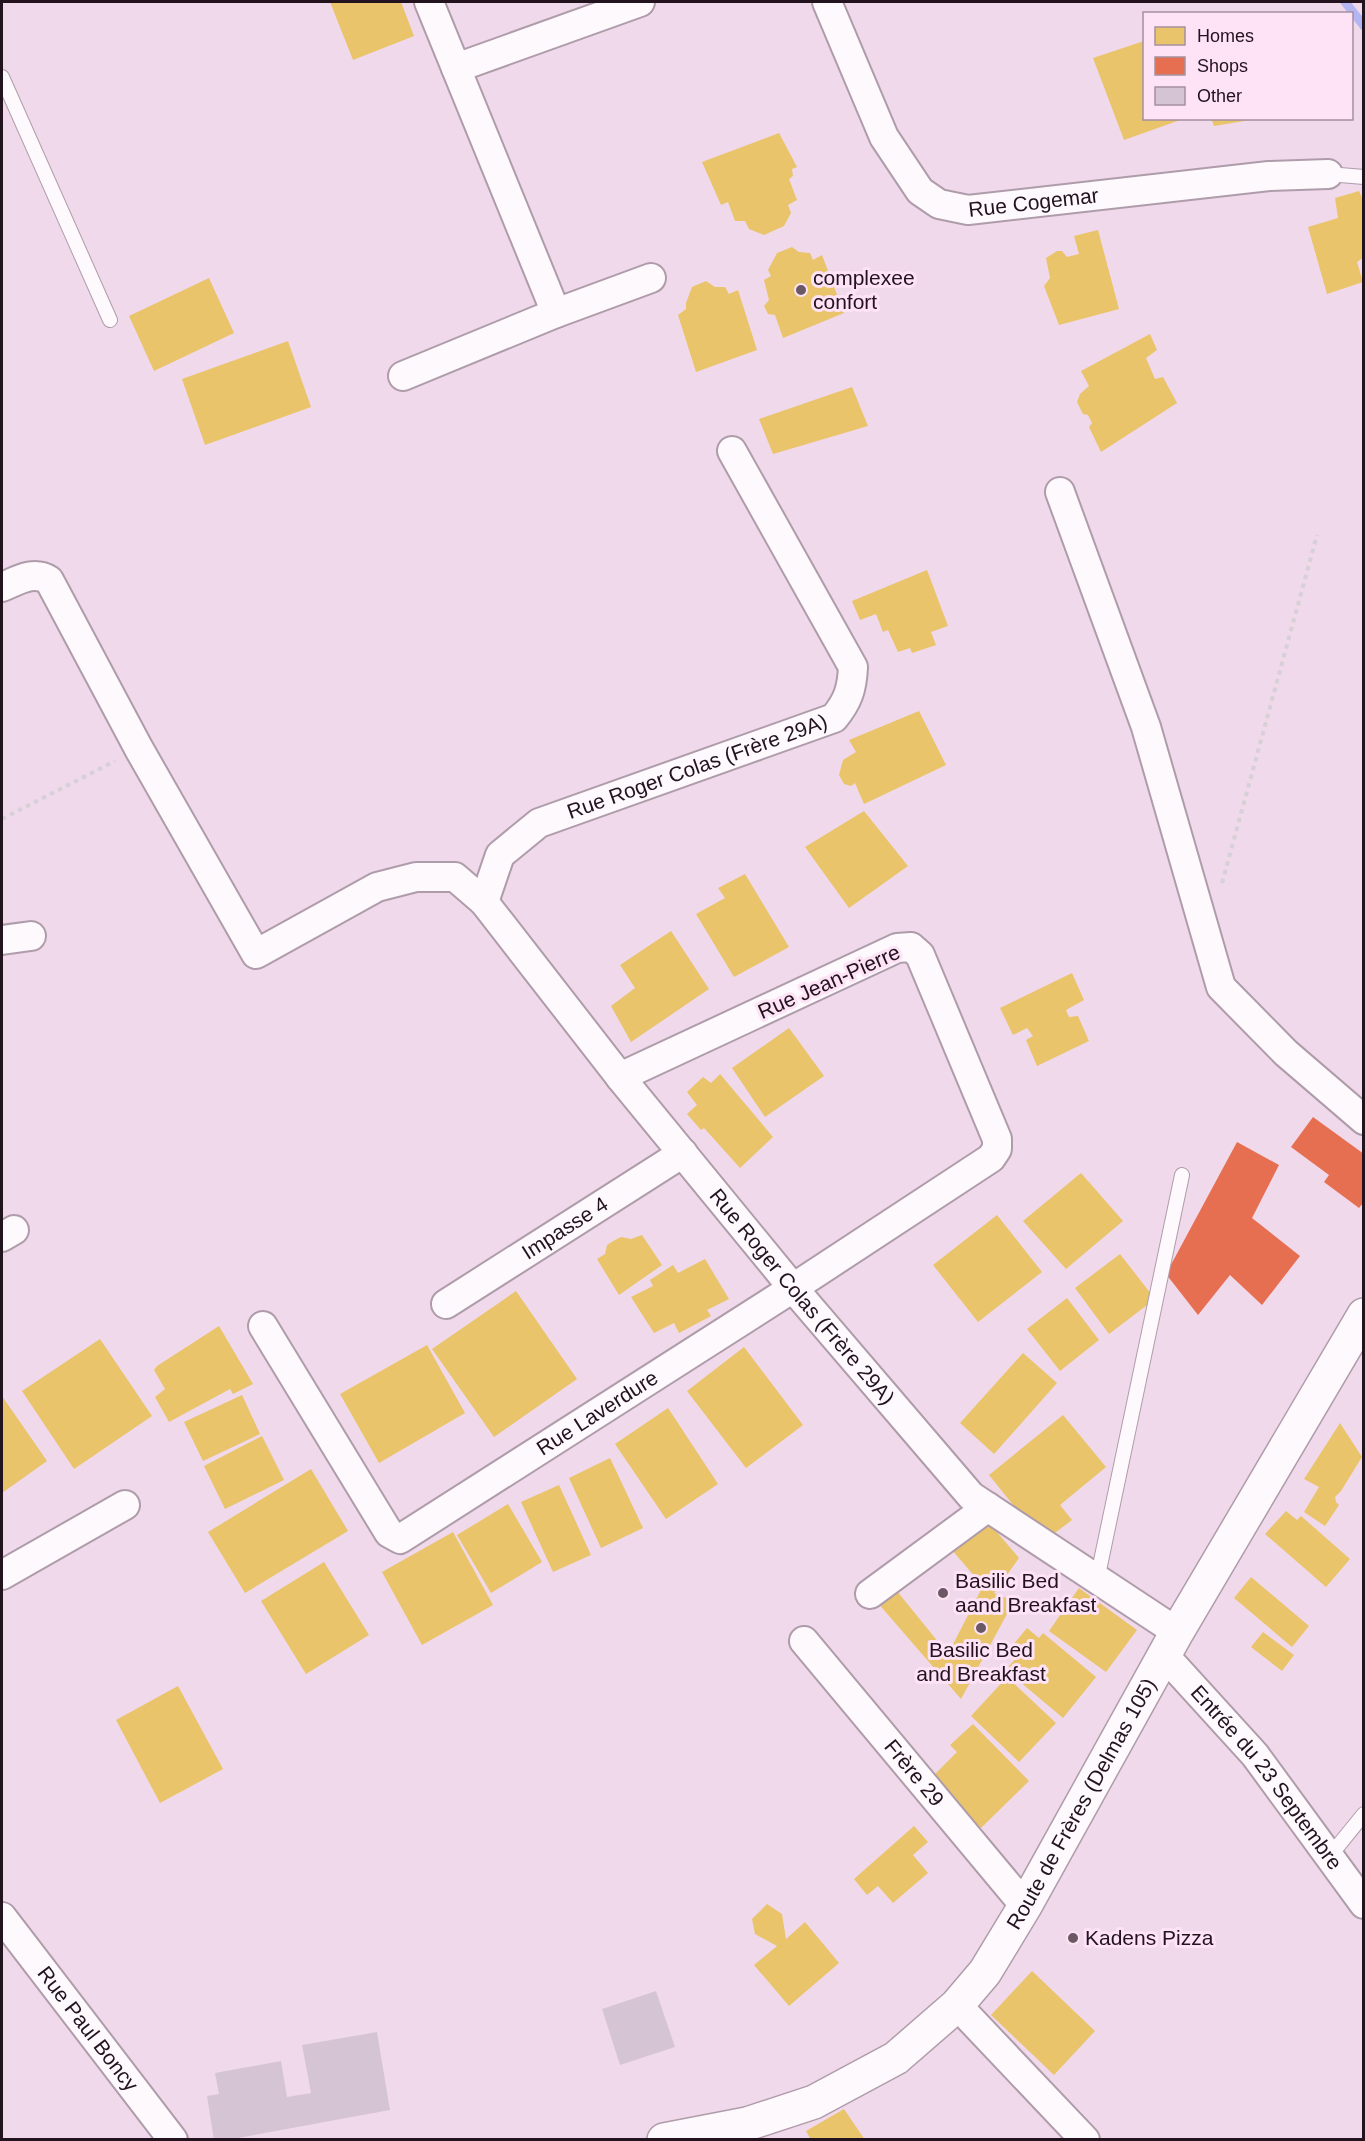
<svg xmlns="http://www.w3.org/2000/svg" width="1365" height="2141" font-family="Arial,sans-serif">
<rect width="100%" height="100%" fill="#f0d9ea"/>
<path fill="#e9c46a" d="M330,2H401L414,36L353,60Z
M1144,41V118L1183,119L1124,140L1093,58Z
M1211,118H1250V120L1214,126Z
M779,133L797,167L792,169L793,176L789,179L797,200L788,205L791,213L784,226L764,235L749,229L745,221H735L728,202L721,205L702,162Z
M1359,191L1364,202V257L1357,262L1363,282L1327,294L1308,227L1338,218L1335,198Z
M1098,230L1119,309L1059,325L1044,286L1050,278L1046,258L1057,251H1062L1067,257L1079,254L1074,236Z
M792,247L799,252L810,253L813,260L822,255L844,313L783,338L775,315L768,314L764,306L769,300L764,280L771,276L768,270L777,253Z
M209,278L234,333L154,371L129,316Z
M706,281L715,287H725L729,294L738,290L757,350L696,372L678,315L686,309V303L692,287Z
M1150,334L1157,350L1146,358L1155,379L1163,377L1177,403L1101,452L1089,427L1092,423L1088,415L1083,414L1077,402L1080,394L1089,386L1081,371Z
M288,341L311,407L205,445L182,379Z
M852,387L868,426L773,454L759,419Z
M927,570L948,626L931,632L936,645L912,653L910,648L898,652L888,630L883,632L876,614L860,620L852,601Z
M919,711L946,765L864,804L855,783L851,786L844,784L839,775L843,760L856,752L849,740Z
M864,811L908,866L849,908L805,847Z
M745,874L789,947L734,977L696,914L725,898L718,888Z
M671,931L709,989L631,1042L611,1006L635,988L620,965Z
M1072,973L1084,1000L1066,1010L1069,1017L1078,1016L1089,1041L1037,1066L1026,1040L1033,1036L1027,1028L1013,1035L1000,1008Z
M789,1028L824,1076L765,1117L732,1068Z
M720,1074L773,1137L740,1168L704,1128L701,1130L687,1114L697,1105L687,1092L703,1077L711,1083Z
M1081,1173L1123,1221L1066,1269L1023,1221Z
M997,1215L1042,1272L978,1322L933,1265Z
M642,1235L662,1265L619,1295L597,1259L605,1254L607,1245L615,1240L621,1237L631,1239Z
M1120,1254L1155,1299L1109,1334L1075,1288Z
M705,1259L729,1299L707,1310L711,1316L679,1333L674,1323L654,1333L631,1297L653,1286L650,1280L673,1265L678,1273Z
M516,1291L577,1379L494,1437L432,1349Z
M1067,1298L1099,1340L1060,1371L1027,1329Z
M219,1326L253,1384L233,1394L230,1389L169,1422L155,1397L165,1389L154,1370L157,1366Z
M100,1339L152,1416L74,1469L22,1391Z
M427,1345L465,1413L379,1463L340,1394Z
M744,1347L803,1425L746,1468L687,1391Z
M1023,1353L1057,1383L994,1454L960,1423Z
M242,1395L260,1434L203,1461L184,1422Z
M2,1396L47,1461L2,1493Z
M668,1408L718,1484L666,1519L615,1444Z
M1063,1415L1106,1467L1060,1505L1072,1520L1043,1542L989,1475Z
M1340,1423L1362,1457L1341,1491L1335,1497L1336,1502L1339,1505L1325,1526L1304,1512L1319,1487L1304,1479Z
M262,1436L284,1480L225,1509L204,1466Z
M610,1458L643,1528L601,1548L569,1478Z
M311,1469L348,1531L245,1593L208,1532Z
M559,1485L591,1555L553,1572L521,1502Z
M508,1504L542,1562L491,1593L457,1535Z
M1286,1511L1297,1520L1301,1516L1350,1559L1326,1587L1265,1534Z
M990,1524L1019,1558L994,1593L1014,1601L961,1699L870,1594L892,1585L948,1654L983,1586L951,1549Z
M453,1532L493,1605L422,1645L382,1572Z
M324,1562L369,1635L306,1674L261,1601Z
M1251,1577L1309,1626L1292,1647L1234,1598Z
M1079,1588L1137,1630L1106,1672L1049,1631Z
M1027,1628L1039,1638L1043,1633L1096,1677L1063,1718L1006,1670L1015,1659L1007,1652Z
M1263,1632L1294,1655L1282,1671L1251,1647Z
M1007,1677L1056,1723L1019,1762L971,1716Z
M178,1686L223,1769L160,1803L116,1720Z
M973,1724L1029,1781L981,1828L932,1777L957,1752L950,1745Z
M914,1826L928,1842L913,1855L928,1873L893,1903L878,1886L867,1895L854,1879Z
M767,1904L782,1914L786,1939L805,1922L839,1963L789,2006L754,1965L777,1946L755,1934L752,1919Z
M1032,1971L1095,2031L1054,2075L991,2015Z
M844,2109L865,2140H811L806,2131Z"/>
<path fill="#e76f51" d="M1313,1117L1364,1154V1202L1359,1208L1324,1182L1329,1175L1291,1147Z
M1237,1142L1279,1165L1252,1218L1300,1256L1262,1305L1230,1275L1198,1315L1166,1274Z"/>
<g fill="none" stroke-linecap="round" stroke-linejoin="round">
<path stroke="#b4b6f3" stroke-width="9" d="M1345,2L1364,26"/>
</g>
<path fill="#d5c5d4" d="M656,1991L675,2047L620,2065L602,2009Z
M377,2032L390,2110L227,2140H214L207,2096L219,2094L215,2073L281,2061L287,2097L311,2093L302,2045Z"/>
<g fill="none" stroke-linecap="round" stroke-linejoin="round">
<g stroke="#af9caa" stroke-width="16">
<path id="service" d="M2,77L110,320
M1328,174L1364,177
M1097,1580L1182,1175
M1329,1857L1364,1814"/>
</g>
<g stroke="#af9caa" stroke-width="32">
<g id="minor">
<path d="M429,2L556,313"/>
<path id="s1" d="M827,2L884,137L920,191L939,204L968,210L1269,176L1328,174"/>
<path d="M456,68L640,2"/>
<path d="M403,376L556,313L651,278"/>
<path d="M1060,492L1146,727L1221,987L1286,1053L1364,1120"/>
<path id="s2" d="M2,587C17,581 33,570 49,580L139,749L256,954L377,887L416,877H455L484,902L620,1077L793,1288L971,1496L1177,1632"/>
<path id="s3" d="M484,902L500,855L539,823L834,718C848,701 852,689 853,667L732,451"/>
<path d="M2,940L31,936"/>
<path d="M2,1237L14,1230"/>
<path id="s4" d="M446,1304L683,1153"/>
<path id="s5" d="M263,1326L389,1533L400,1539L793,1288L991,1158L997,1149V1139L920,955L911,947L897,948L620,1077"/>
<path d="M2,1575L125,1505"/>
<path d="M870,1594L988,1507"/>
<path id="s6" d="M804,1641L1025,1906"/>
<path id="s7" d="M1164,1655L1255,1755L1364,1904"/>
<path id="s8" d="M2,1917L173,2140"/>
<path d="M957,2005L1085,2140"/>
</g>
</g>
<g stroke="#af9caa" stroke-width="36">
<g id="secondary">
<path id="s9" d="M664,2140L747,2124L814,2102L896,2058L957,2005L985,1972L1025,1906L1177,1632L1364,1315"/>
</g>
</g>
<path stroke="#d7d0d6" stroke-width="4" stroke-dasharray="4.5 4.5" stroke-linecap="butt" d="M2,819L115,761
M1222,883L1317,535"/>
<use href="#service" stroke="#fdf9fc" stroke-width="14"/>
<use href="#minor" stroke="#fdf9fc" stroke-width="28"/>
<use href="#secondary" stroke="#fdf9fc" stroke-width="33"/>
</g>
<g fill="#6a5865" stroke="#fde3f5" stroke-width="2">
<circle cx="801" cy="290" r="6"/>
<circle cx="943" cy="1593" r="6"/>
<circle cx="981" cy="1628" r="6"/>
<circle cx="1073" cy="1938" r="6"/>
</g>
<g text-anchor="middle" stroke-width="6" stroke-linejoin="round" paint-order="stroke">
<g font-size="21" fill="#22131e" stroke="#fde3f5">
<text dy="7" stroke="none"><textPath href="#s1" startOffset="330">Rue Cogemar</textPath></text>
<text dy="7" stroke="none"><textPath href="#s3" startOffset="268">Rue Roger Colas (Frère 29A)</textPath></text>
<text transform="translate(829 982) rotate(-24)" y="7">Rue Jean-Pierre</text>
<text dy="7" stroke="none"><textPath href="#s4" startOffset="141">Impasse 4</textPath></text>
<text dy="7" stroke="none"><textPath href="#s2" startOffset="1240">Rue Roger Colas (Frère 29A)</textPath></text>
<text dy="7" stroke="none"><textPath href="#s5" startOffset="489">Rue Laverdure</textPath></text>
<text dy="7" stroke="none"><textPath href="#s6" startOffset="172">Frère 29</textPath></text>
<text dy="7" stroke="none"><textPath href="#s7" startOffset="160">Entrée du 23 Septembre</textPath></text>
<text dy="7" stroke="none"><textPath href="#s9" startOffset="566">Route de Frères (Delmas 105)</textPath></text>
<text dy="7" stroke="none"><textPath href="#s8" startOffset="141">Rue Paul Boncy</textPath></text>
</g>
<g font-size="21" fill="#22131e" stroke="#fde3f5" text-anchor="start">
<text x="813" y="285">complexee<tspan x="813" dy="24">confort</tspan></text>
<text x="955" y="1588">Basilic Bed<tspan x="955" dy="24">aand Breakfast</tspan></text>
<text x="981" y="1657" text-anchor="middle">Basilic Bed<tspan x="981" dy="24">and Breakfast</tspan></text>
<text x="1085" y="1945">Kadens Pizza</text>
</g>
</g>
<rect width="1365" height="2141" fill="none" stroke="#22131e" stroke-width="6"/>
<rect x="1143" y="12" width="210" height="108" fill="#fde3f5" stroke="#a5909f" stroke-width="1.5"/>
<rect x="1155" y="27" width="30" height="18" fill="#e9c46a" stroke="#a5909f" stroke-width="1.5"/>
<text x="1197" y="42" font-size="18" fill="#22131e">Homes</text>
<rect x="1155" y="57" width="30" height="18" fill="#e76f51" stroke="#a5909f" stroke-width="1.5"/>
<text x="1197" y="72" font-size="18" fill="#22131e">Shops</text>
<rect x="1155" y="87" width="30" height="18" fill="#d5c5d4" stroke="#a5909f" stroke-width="1.5"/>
<text x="1197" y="102" font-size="18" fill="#22131e">Other</text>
</svg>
